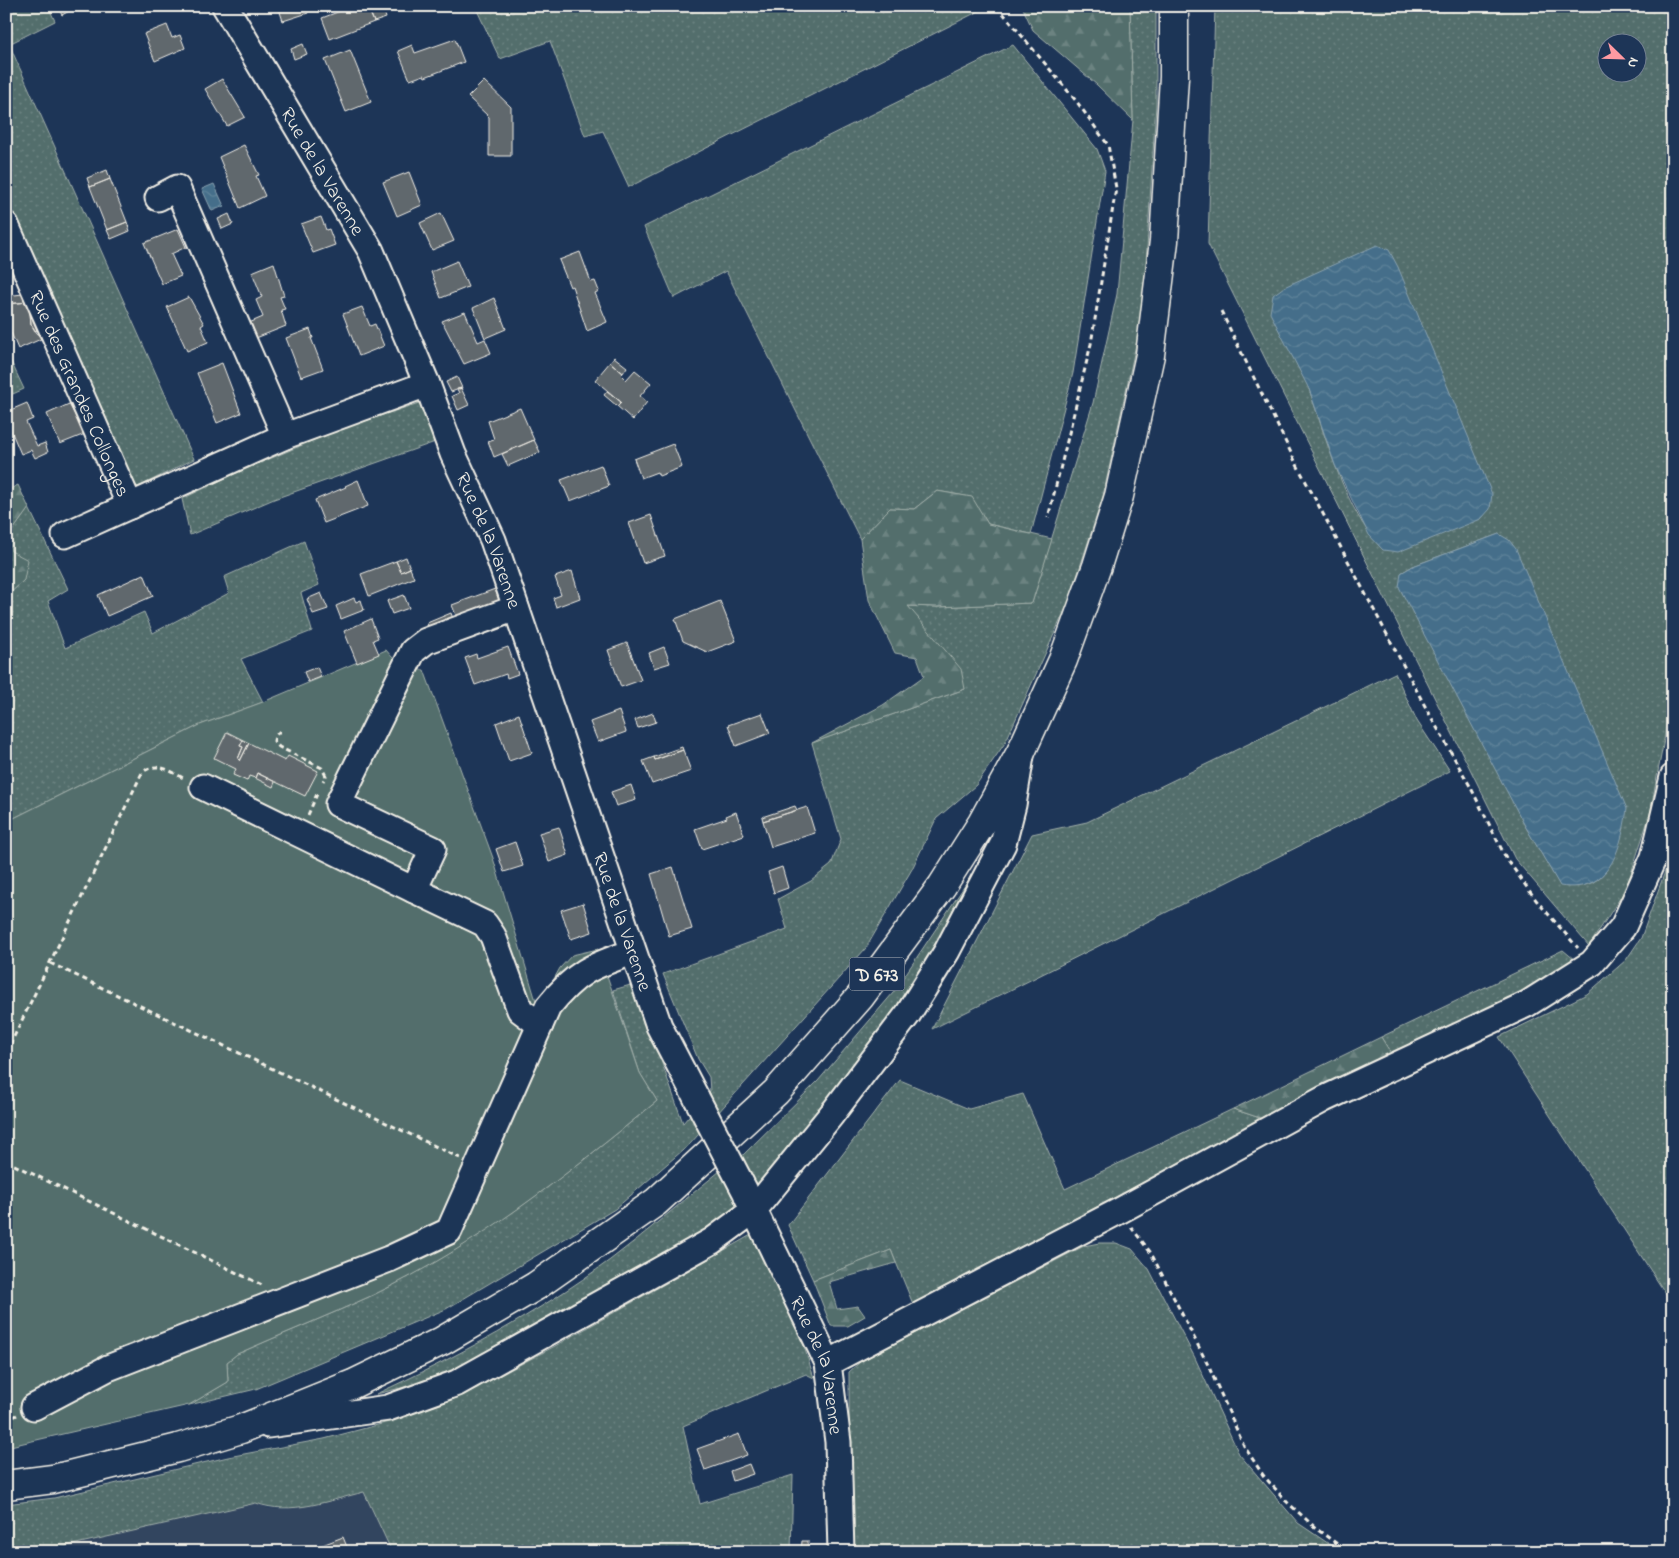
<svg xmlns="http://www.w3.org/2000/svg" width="1679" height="1558" font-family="'Indie Flower',sans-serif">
<defs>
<pattern id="grass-dots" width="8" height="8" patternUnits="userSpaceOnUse" patternTransform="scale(1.25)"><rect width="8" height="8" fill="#526e6c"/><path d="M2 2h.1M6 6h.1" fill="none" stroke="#6c8381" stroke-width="1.8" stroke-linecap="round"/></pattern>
<pattern id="forest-firs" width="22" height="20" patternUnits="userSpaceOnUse" patternTransform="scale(1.25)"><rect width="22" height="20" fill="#526e6c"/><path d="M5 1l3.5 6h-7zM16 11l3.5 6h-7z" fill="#6c8381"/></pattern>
<pattern id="water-waves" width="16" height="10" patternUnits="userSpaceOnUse" patternTransform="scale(1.25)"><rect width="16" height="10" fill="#446e8a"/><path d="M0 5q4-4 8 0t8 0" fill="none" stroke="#60839a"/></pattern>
</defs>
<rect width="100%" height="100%" fill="#1d3557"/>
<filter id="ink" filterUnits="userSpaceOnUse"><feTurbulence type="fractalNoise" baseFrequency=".02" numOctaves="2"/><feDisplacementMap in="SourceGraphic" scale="10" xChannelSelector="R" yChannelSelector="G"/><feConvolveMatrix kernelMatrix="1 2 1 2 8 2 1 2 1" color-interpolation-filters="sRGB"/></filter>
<g filter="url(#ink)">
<path fill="#31445e" d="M364,1492L392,1552H41L256,1503L269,1508L285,1509Z"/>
<path fill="url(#grass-dots)" stroke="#a3b0aa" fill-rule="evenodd" d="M6,6H48L55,21L9,44L194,459L138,487L126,477L6,200Z
M475,6H978L981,10L629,187L603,131L585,136L550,41L500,59Z
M1130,6H1156V104L1143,312L1103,496L1069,601L1005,743L976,785L936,819L912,869L866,948L690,1144L615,1209L446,1309L256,1389L189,1405L228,1382L227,1362L237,1354C282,1334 328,1316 373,1295C476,1246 569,1173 657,1101L640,1073L613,990L634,984L683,1123L710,1091L709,1077L698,1059L663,974L787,929L778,899L811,881L831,865L841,839L812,743L965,689L907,606L937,607L1032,603L1093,403L1117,294L1133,120Z
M1215,6H1673V692L1650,814L1626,889L1589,946L1515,859L1208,244ZM1606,42H1636V72H1606ZM1309,389L1383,550C1346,512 1326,439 1309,389ZM1499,534L1624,828C1611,863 1606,893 1560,885L1524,824L1401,573L1413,566Z
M1013,45L1097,149L1105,171L1073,373L1031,534L988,524L971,497L937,491L914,509L890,508L860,539L726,271L674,298L644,227Z
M6,351L24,389L6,397Z
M419,403L427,414L438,441L274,499L190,535L182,499L232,475L335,431Z
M29,508L68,589L48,601L65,648L144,612L153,633L229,593L224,577L304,541L319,585L301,593L312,631L241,659L263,702L200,725L6,822V597L24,580L11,551L8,537Z
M1395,673L1417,721L1450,771L932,1029L1032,834L1087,822Z
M1673,835V1305L1499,1037L1587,994L1626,960L1641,938L1667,866Z
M984,857L914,982L780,1167L757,1191L741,1157L818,1081L893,993Z
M1563,950L1575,960L1523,994L1392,1055L1381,1037Z
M900,1080L969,1109L1023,1094L1065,1189L1233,1109L1263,1119L913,1304L891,1250L813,1280L788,1225Z
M720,1171L740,1213L442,1378L376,1394C457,1357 538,1313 610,1260C647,1232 683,1201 720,1171Z
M751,1235L791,1305L814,1378L806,1374L683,1426L700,1504L793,1475L791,1552H392L364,1492C330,1500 290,1516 256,1503L41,1552H6V1504L54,1498L228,1457L324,1439L389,1422L459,1397L555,1346Z
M1099,1243H1116L1132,1249L1149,1269L1195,1358L1239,1454L1298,1523L1341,1552H850L849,1372L861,1361L1084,1246Z"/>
<path fill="url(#forest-firs)" stroke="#a3b0aa" d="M1022,6H1130L1133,120L1097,85L1033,30Z
M18,485L29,508L8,537L11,551L28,560L24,580L6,597V491Z
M937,491L972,497L988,524L1052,539L1032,603L937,607L908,606L961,669L965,689L812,743L883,705L924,676L917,657L895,653L869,600L860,539L890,508L914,509Z
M1381,1037L1392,1055L1263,1119L1233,1109Z
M891,1250L896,1263L829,1282L837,1309L858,1306L865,1316L848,1326H831L813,1280Z"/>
<path fill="#526e6c" stroke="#a3b0aa" d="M386,650C397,664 407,670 424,670L493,858L536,1001L543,999L560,968L572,955L598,949L640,1073L657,1101C569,1173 477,1246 373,1295C328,1316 282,1334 237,1354L227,1362L228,1382L189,1405L6,1447V822L200,725L263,702Z"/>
<path fill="url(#water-waves)" stroke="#8aa2b0" d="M214,184L224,206L212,211L202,189Z
M1377,245L1389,250L1398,267L1492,494L1490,509L1481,519L1398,552L1383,550L1369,535L1335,465L1309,389L1270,313L1273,295L1284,287Z
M1499,534L1509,540L1516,549L1627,809C1621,849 1610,894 1560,886L1524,824L1399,587L1401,573L1413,566Z"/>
<path fill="#61676d" stroke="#f4f1e8" d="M57,6H78L62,15Z
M278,6H306L308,13L283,21Z
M364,6H368L374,22L330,39L322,18L348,8L350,12Z
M383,8L386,18L374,22L370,13Z
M167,25L172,38L180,35L185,48L155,61L144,34Z
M455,39L464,62L425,77L424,75L410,80L398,51L412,45L415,53Z
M303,44L307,54L294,59L291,49Z
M350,50L371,102L346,112L325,60Z
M222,79L245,117L227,126L205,89Z
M484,81L511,107V156H489V117L468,97Z
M244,145L259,175L256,176L265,196L240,208L219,157Z
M107,170L110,179L90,187L87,178Z
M409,172L422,205L397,216L383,182Z
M110,179L127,222L107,230L90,187Z
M441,213L454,241L432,250L420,223Z
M229,214L233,224L222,229L218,219Z
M321,217L326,230L329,229L335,245L313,253L301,224Z
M127,222L130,231L111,239L107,230Z
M178,229L186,247L171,254L181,276L162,284L144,243Z
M580,252L591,282L595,281L599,291L595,293L607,322L587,331L572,286L570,287L559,260Z
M457,261L468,287L441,298L431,272Z
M274,263L284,296L280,297L285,309L281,310L286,326L256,338L249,323L263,317L256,300L262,297L252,272Z
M31,293L34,322L37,330L35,331L31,324L29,302L6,304V296Z
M189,297L204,324L201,326L208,342L187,351L167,307Z
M494,298L506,329L485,338L473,308Z
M29,302L31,324L41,339L18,349L6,321V304Z
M362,307L370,326L375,324L384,346L359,356L343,314Z
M465,312L478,342L485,339L491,353L464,364L442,321Z
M310,329L313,338H311L323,369L301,377L286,338Z
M614,357L627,367L623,373L610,362Z
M610,362L623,373L621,375L626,380L635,370L651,383L640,396L647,402L633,420L617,406L621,402L595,380Z
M222,363L241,413L217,423L197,373Z
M457,377L462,388L451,392L446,382Z
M461,388L469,405L458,410L452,396L459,393L457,389Z
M607,391L621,402L617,406L604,395Z
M27,403L33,419L26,422L37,446L45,443L48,452L35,458L31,450L21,454L6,419V412Z
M69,404L85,434L60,444L47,414Z
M520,408L534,440L494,457L488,441L494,439L488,421Z
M534,440L540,452L508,466L502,454Z
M673,444L682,467L659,476L657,472L641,478L634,459Z
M601,465L609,486L570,501L561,480Z
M358,480L368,506L324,523L315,500L346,487L345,486Z
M651,515L665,556L643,563L629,523Z
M406,557L410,568L401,572L396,561Z
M396,561L401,572L410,568L414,578L369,596L361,574Z
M572,571L580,598L556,607L553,598L561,595L555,577Z
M144,574L153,596L107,616L98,595Z
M495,589L500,603L457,618L452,605Z
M321,593L328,609L313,614L307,599Z
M404,595L409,608L392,614L387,601Z
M354,598L356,602L361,600L364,610L341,619L336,606Z
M720,601L736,641L707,652L683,641L675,619Z
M451,613L455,624L431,633L427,623Z
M371,619L378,638L373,640L379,654L357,663L344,631Z
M627,643L641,680L621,687L608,650Z
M508,647L518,674L507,678L506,674L475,685L465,658L476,654L477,658Z
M664,647L670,663L654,668L649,653Z
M317,667L321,677L308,682L304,672Z
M619,711L626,732L598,742L590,722Z
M653,713L656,722L638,728L635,720Z
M762,713L770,733L736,746L728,725Z
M519,714L532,753L509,761L496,723Z
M227,732L243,740L240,746L243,747L238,759L240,761L249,743L285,761L288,756L318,771L305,796L257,773L255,778L249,776L247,781L233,775L236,769L214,758Z
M243,740L249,743L240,761L238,759L243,747L240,746Z
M682,747L683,750L655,760L654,757Z
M683,750L691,771L652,784L643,761L654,757L655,760Z
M257,773L275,782L273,787L255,778Z
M631,785L636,800L616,806L611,792Z
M795,806L797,810L763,821L762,817Z
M807,807L815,833L771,847L763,821Z
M736,812L744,835L702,849L695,829L727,818L726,816Z
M559,827L568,855L549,862L539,833Z
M515,842L523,866L504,872L496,849Z
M673,867L692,929L669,936L651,874Z
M782,867L788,888L774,893L768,872Z
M583,903L592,932L571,939L561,910Z
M739,1434L747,1455L705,1470L697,1449Z
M749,1464L753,1474L733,1481L730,1471Z
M343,1537L349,1552H313L312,1549Z
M802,1541H808V1552H801Z"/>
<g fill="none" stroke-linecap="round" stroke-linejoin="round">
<g stroke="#f4f1e8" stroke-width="29">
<g id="minor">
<path id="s1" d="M225,6L371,251L392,301L427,384L453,454L493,540L659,1026L697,1099"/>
<path d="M158,198L177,188L285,436"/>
<path id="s2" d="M6,225L130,506"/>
<path d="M65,535L285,436L427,384"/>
<path d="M516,608L426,641L413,651L338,804L433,849L414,890L485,924L493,936L520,1010L540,1025"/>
<path d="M203,787L414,890"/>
<path id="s3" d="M747,1196L828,1363L838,1442L841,1552"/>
<path d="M828,1363L1121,1210L1324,1099L1527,1004L1592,963L1623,927L1654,857L1673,777"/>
<path d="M34,1407L108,1368L389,1259L449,1231L548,1007C576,972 591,966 633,952"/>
<path d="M268,1425L388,1408L457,1383L712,1241L754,1210L832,1114L908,1014L947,951L1003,844L1013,805L1021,756"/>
</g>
</g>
<g stroke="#f4f1e8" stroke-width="31">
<path id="major" d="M6,1485L53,1479L178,1448L241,1429L353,1384L442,1341L536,1286L656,1202L776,1092L860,997L942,886L982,823L1021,752L1063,660L1097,566L1119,496L1150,355L1164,241L1174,77V6"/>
</g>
<path stroke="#f4f1e8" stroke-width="3" stroke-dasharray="5 4" stroke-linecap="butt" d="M997,6L1077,102L1108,145L1116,188L1091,344L1048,518
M1221,311L1295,461L1426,708L1470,786L1506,858L1536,900L1578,948
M280,731L275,736L274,741L279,747L322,768L326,776L323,781
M308,815L317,794
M50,963L460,1158
M6,1053L142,773C156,760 170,771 185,779
M6,1161L262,1285
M1131,1227L1151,1253L1208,1365L1244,1446L1263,1475L1287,1502L1318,1530L1348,1552
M6,1421L17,1415"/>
<use href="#minor" stroke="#1d3557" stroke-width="25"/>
<use href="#major" stroke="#1d3557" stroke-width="28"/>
<g stroke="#f4f1e8" stroke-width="29" stroke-linecap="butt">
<path id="minor-bridge" d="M697,1099L745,1191"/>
</g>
<use href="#minor-bridge" stroke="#1d3557" stroke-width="25"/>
</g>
</g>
<g text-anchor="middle" stroke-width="4.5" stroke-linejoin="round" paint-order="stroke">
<rect fill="#1d3557" stroke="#b4b9bc" stroke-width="1" x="849.5" y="957.5" width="55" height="33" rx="4"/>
<g font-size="19" font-weight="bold" fill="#f4f1e8">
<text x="877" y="981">D 673</text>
</g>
<g font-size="20" fill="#f4f1e8" stroke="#1d3557">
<text dy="7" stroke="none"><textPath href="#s1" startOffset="192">Rue de la Varenne</textPath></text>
<text dy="7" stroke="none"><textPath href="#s2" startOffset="184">Rue des Grandes Collonges</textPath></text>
<text dy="7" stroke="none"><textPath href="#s1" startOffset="598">Rue de la Varenne</textPath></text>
<text dy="7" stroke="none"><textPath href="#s1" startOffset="1002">Rue de la Varenne</textPath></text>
<text dy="7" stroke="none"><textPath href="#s3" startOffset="185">Rue de la Varenne</textPath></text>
</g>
</g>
<rect width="1679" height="1558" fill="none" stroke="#1d3557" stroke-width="25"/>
<rect x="12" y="12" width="1654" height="1533" fill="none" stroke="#f4f1e8" stroke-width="2" filter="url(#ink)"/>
<g transform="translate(1622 58) rotate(113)"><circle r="24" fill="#1d3557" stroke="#738091"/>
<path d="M0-4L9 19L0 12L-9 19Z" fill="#ff9aa2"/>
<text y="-8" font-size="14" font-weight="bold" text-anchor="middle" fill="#f4f1e8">N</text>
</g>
</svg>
